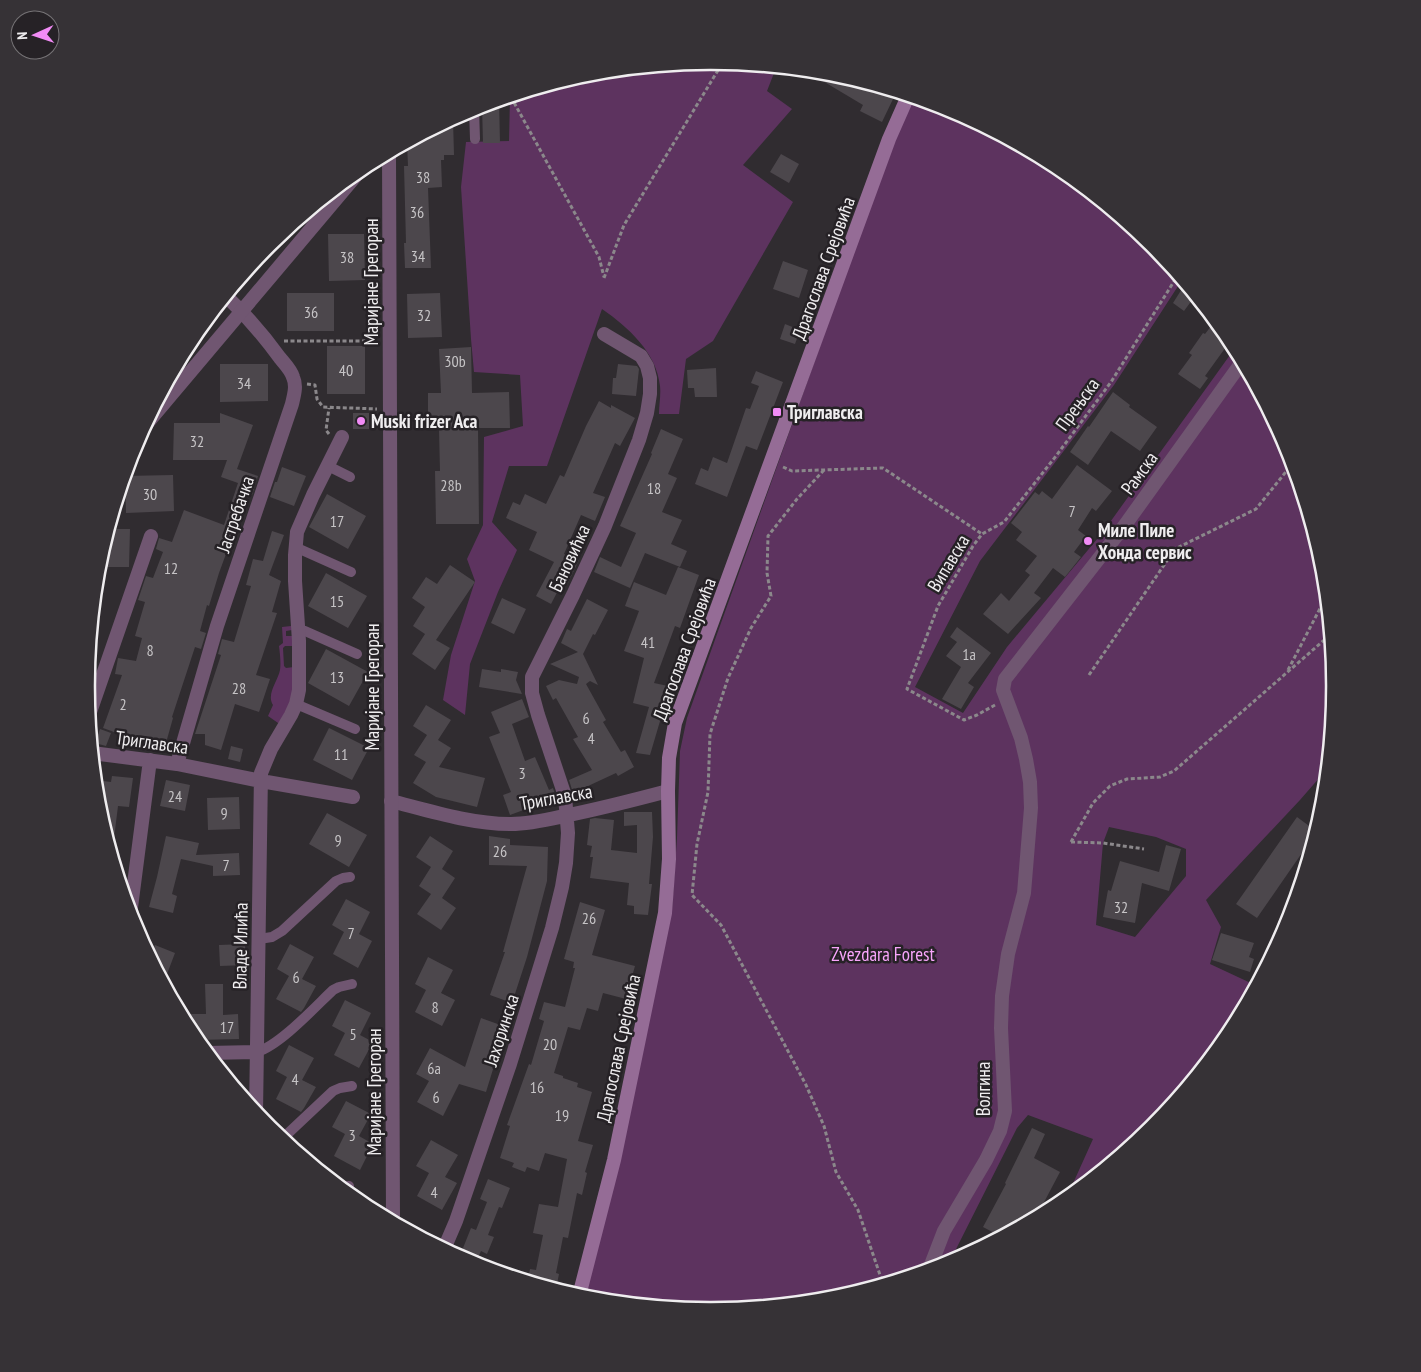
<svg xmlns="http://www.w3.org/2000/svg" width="1421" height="1372" font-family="'PT Sans Narrow',sans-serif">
<rect width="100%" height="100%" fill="#302c30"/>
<path fill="#5d335f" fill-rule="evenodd" d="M711,61L776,68L767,91L792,109L743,165L793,202L713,341L686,359L679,414H659C659,405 661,395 660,386C657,353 628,327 602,309L547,466H509L492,522L517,550L498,592L470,664L465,715L443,700L451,655L475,581L467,559L483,525L484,437L523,426L520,375L474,372L471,339L461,187L466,142L509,141L510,97L589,73Z
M913,98L950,109L1058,167L1152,244L1182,280L1114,385L980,561L915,687L963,713L1007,647L1103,532L1235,348L1288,447L1323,564L1335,686L1327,769L1300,800L1206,900L1221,927L1210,964L1255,985L1230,1033L1152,1128L1066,1199L1093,1139L1028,1115L1017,1128L949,1263L832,1299L711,1311L588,1299L584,1297L622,1143L672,908L677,838L680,751L687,718L898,128ZM1109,827L1156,837L1186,849V876L1135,937L1096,925L1103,843Z
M291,626L292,630L286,631V636H292V646H285L283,648L284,666L286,668L294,667C294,688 292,706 281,725L268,716L273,705C266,694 278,681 280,670C281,663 280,654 279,646L283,643L282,627Z"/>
<path fill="#4c474c" d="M806,71L833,73L884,89L882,94L893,99L882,122L860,111L863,105Z
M499,100L500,143H483L482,105Z
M453,119L454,155H444V160H441L442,187L428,188L431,268H405L404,243H406L404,166H408L407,143Z
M781,154L799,164L789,183L770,172Z
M328,234H364L365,280L329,281Z
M783,261L808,270L799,298L773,289Z
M1185,284L1195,296L1184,311L1173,303Z
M287,293H334V331H287Z
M440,293L442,337L408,338L407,294Z
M1215,321L1231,340L1205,376L1208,378L1200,389L1178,374L1192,355L1189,353L1203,333L1205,334Z
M785,324L800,330L795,344L780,339Z
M327,346H365V394H327Z
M471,347L472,393L509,392L510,428H478L479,524H436L435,471H440L439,429H428V393H441L439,349Z
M220,364H268V401L220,402Z
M618,364L637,366L639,369L636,396L612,394L613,378H616Z
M716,368L717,397H695L694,388H688L687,370Z
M756,371L783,382L757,450L746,446L727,497L695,484L701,468L708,471L713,457L727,463L746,408L750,409L759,386L751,383Z
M1113,392L1130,405L1129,407L1157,427L1140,451L1111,431L1088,465L1070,452L1088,426L1089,427Z
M599,401L611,408V405L635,418L620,446L615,443L593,493L605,497L595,521L581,515L564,554L579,560L567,585L562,583L551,604L536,596L554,562L529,550L537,532L506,518L513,502L520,505L525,494L546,504L560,475L564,477L586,426Z
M220,413L253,425L237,469L258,476L252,495L248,494L219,573L209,606L207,605L200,631L206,633L201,649L195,647L172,717L173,718L164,750L139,742V741L103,728L122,675L115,674L118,658L136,661L142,638L135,636L145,602L138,600L146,576L153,578L163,552L156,549L159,538L172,542L184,510L224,525L238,483L221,477L227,460H173L174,423H220Z
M353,413H369V429H353Z
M661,429L683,439L668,474L677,478L662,512L682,520L671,544L687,551L680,567L645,553L630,588L594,572L600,557L621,567L636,533L620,526L652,454L651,453Z
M1077,465L1112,491L1096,511L1092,508L1078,530L1086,536L1074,552L1081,557L1065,577L1053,568L1034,593L1041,598L1008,634L983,614L1001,593L1009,601L1030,575L1025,571L1037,556L1016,540L1022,532L1011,523L1035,492L1039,495L1042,491L1052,499Z
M282,467L306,476L294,506L270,497L275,482H277Z
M173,475L174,511L126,513L125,476Z
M327,494L366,516L348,549L309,527Z
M108,529H130L129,567H98Z
M272,531L284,535L269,575L281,581L272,612L277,613L256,675L270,679L259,712L235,704L221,750L205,745V734H195L221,655L218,654L222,639L234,642L251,586L246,585L253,559L263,561Z
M450,565L475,582L436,640L450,648L435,670L412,654L425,634L413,626L425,607L412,598L426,577L437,584Z
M678,567L699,575L680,628L675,626L654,683L668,686L661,710L663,711L650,755L636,753L649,707L633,703L644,658L624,651L639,611L625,606L634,582L666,595Z
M326,573L367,596L348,628L308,606Z
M502,598L526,609L514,634L491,623Z
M587,599L608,610L595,635L593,634L583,654L598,685L590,681L586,684L606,720L603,722L621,752L625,750L634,767L618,776L616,773L573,793L569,780L592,770L573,739L578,737L556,698L553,700L546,686L559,680L577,684L579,677L550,664L578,652L561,643L567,629L571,631Z
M957,627L991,653L968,683L974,687L961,709L942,699L961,667L946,656L957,642L950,637Z
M326,649L368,672L349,706L308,683Z
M482,669L501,672V669L518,672L516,680L522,694L479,687Z
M522,699L529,717L512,724L525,761L535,757L549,790L553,788L556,798L510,815L503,795L511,792L489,737L500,733L491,712Z
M426,705L451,720L438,740L451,748L439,767L485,778L477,807L436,797L413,783L426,762L414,755L427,735L413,726Z
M329,728L369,748L352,780L313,760Z
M100,729L111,733L106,746L95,743Z
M231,746L243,749L240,762L228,759Z
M112,776L133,778L129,807L118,806L112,854L98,808L95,780L111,782Z
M166,780L190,785L185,811L160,806Z
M239,797L240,829L208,830L207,798Z
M624,812H652L653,837L649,884H652L648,915L634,914V906L627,905L629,883L590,878L593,857H590L592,846L587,845L590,819L595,818L614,820L611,850L637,853V825L624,826Z
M327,813L367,835L349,867L309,844Z
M1297,817L1316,831L1315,834L1257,918L1236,904Z
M166,836L199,843L196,855L239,853L240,875L213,876V866L181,859L172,894L177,896L173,913L149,907L157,877Z
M430,836L453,851L442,869L455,878L442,898L456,908L441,930L417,914L431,894L419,886L431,867L416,857Z
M489,836L510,839V845L548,847L547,881L527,957L512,1003L490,995L505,952H503L527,866L489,865Z
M1166,845L1181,849L1169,891L1142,883L1135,923L1103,917L1108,890L1111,891L1120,861L1159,872Z
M346,899L370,912L359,934L372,941L358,968L333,954L344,932L332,925Z
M580,902L605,910L592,955L635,966L631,980L635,981L630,1000L603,993L598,1011L587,1008L580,1030L568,1027L554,1073L563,1076V1078L578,1083L577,1087L592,1092L578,1141L593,1145L585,1172L587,1173L582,1195L577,1193L568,1238L563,1237L556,1273L559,1274L556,1289L528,1280L530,1269L536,1270L543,1235L533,1233L539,1204L558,1207L567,1159L545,1153L539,1171L527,1167L525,1172L512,1167L514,1163L500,1158L510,1126L507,1125L529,1064L531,1065L544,1021L539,1019L544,1002L565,1007L575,968H573L574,962L564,959Z
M1221,933L1254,943L1249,957L1254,959L1250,972L1212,960Z
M245,944L246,965L220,966L219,945Z
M290,944L314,957L302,979L316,986L304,1008L301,1012L276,999L289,976L277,969Z
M155,945L175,953L164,982L150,956Z
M428,957L453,970L441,993L455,1000L442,1026L415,1012L426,990L415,984Z
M205,984H223V1015L238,1014L239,1039L197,1040L191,1033L181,1014H206Z
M345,1000L371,1013L360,1035L373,1042L359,1068L334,1055L345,1033L332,1026Z
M481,1018L506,1027L486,1092L459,1084L443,1116L417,1102L429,1081L416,1074L430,1048L465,1067Z
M289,1045L314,1058L302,1080L316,1087L304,1108L301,1112L276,1099L287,1077L276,1071Z
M346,1101L371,1114L359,1136L373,1144L360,1170L334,1156L345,1134L332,1127Z
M1032,1128L1045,1134L1034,1158L1060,1172L1042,1206L1049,1210L1000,1236L983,1227L1006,1184L1005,1183Z
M431,1140L458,1155L445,1177L457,1183L442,1210L417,1196L429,1173L416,1166Z
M488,1179L510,1188L502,1208L499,1207L488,1235L494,1237L487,1254L481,1251L477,1260L461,1253L471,1228L476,1230L487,1202L480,1199Z"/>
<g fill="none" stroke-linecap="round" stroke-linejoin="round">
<path stroke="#8b888b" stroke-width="3" stroke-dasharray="4 2.5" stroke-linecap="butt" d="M511,97L599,257L604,277
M604,278L624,225L723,62
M284,341H375
M307,384L315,385L317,399L323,407L377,409
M329,434L326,430L329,408
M783,467L792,471L883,468L982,534
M824,470L797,499L768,536L767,573L771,596L751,628L728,678L710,734L708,792L697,844L692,895L721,925L806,1085L824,1126L836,1172L858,1210L880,1275L884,1283
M1288,670L1326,597
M1089,675L1175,549L1256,509L1293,463
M995,705L977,715L964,720L907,689L938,606L973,546L982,534L1004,522L1056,456L1111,382L1178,275
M1071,842L1093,803L1110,786L1127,779L1160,777L1174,771L1330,635
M1071,842L1103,843L1144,849"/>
<path stroke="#705671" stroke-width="10" d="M474,108L475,139
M328,466L350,477
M295,547L351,572
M298,630L305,631L357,654
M296,704L355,729
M259,939L272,937L282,931L336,881L343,878L350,877
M257,1052C280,1045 314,1008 333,990L339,987L352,984
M282,1139L333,1091L340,1088L352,1086
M342,1187L349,1186"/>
<path stroke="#705671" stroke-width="14" d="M89,715L151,536
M92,753L177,764L261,781L353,797
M177,764L217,626L292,404C294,395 297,386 293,377C291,370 285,364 280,358C264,336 246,315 226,296
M391,801C430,811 471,824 511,824C529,824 546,820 564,816C599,809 634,800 668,791
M130,915L150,760
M207,1053L257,1052
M256,1113L261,773L271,749L291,715L296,704L299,690V641L295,581V555L297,532L313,495L342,437
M444,1249L456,1221L510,1064L552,928L562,887L566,863L568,833L565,796L538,715L532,693V677L573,595L605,526L639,440L647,413L650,394V378L647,366L641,356L604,334
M929,1270L944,1231L986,1160L1000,1131L1005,1111L1001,1028L1002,996L1008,954L1024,893L1031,808L1030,782L1026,759L1021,738L1003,690L1005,679L1125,525L1242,362"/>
<path stroke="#705671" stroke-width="14" d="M389,153L393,1221
M144,427L364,166"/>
<path stroke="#956c96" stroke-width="14" d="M579,1296L614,1160L665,913L669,859L668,791L669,758L675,723L889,139L908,96"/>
</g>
<g fill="#f18bf5" stroke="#262226" stroke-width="2">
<rect x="772" y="407" width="10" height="10" rx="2.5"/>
<circle cx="361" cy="421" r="5"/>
<circle cx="1088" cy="541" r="5"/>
</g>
<g text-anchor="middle" stroke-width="5" stroke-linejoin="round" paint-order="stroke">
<g font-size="16" fill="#c6c4c6">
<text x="423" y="183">38</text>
<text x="417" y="218">36</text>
<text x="418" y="262">34</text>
<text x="347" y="263">38</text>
<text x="311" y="318">36</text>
<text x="424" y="321">32</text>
<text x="455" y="367">30b</text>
<text x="346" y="376">40</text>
<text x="244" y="389">34</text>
<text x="197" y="447">32</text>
<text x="451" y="491">28b</text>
<text x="654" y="494">18</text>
<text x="150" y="500">30</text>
<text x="1072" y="517">7</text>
<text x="337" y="527">17</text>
<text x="171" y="574">12</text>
<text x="337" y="607">15</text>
<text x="648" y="648">41</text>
<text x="150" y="656">8</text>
<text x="969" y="660">1a</text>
<text x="337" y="683">13</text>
<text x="239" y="694">28</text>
<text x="123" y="710">2</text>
<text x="586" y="724">6</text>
<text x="591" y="744">4</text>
<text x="341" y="760">11</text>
<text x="522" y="779">3</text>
<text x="175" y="802">24</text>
<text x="224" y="819">9</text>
<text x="338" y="846">9</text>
<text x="500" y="857">26</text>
<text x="226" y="871">7</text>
<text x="1121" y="913">32</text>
<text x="589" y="924">26</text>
<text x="351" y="939">7</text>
<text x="296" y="983">6</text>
<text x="435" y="1013">8</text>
<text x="227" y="1033">17</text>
<text x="353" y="1040">5</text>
<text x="550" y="1050">20</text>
<text x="434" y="1074">6a</text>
<text x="295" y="1085">4</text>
<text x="537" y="1093">16</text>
<text x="436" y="1103">6</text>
<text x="562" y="1121">19</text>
<text x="352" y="1141">3</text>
<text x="434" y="1198">4</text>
</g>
<g font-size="19" fill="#efedef" stroke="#262226">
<text transform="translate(823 268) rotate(-70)" y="7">Драгослава Срејовића</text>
<text transform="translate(371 282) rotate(-90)" y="7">Маријане Грегоран</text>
<text transform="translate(1077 404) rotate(-54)" y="7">Прењска</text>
<text transform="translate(1139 473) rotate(-54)" y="7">Рамска</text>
<text transform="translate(235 514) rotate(-71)" y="7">Јастребачка</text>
<text transform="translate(569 558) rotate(-65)" y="7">Бановићка</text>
<text transform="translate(948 563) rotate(-59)" y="7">Випавска</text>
<text transform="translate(684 649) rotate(-70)" y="7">Драгослава Срејовића</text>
<text transform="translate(372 687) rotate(-90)" y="7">Маријане Грегоран</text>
<text transform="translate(152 742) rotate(8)" y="7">Триглавска</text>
<text transform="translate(556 797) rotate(-10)" y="7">Триглавска</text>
<text transform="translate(240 946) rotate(-89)" y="7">Владе Илића</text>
<text transform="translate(501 1030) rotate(-72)" y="7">Јахоринска</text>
<text transform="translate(618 1048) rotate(-78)" y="7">Драгослава Срејовића</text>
<text transform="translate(983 1089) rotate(-90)" y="7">Волгина</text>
<text transform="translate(374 1092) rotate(-90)" y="7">Маријане Грегоран</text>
</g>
<g font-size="19" font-weight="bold" fill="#efedef" stroke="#262226" text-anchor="start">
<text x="787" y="419">Триглавска</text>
<text x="371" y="428">Muski frizer Aca</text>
<text x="1098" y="537">Миле Пиле<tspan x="1098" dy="22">Хонда сервис</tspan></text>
</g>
<g font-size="19" fill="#f8a5fb" stroke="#262226">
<text x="883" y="961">Zvezdara Forest</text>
</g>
</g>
<path d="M0 0H1421V1372H0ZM710 70H711A615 615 0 0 1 1326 685V687A615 615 0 0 1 711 1302H710A615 615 0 0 1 95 687V685A615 615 0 0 1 710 70Z" fill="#363236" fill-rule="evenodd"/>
<path fill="none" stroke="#efedef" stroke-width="2.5" d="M710 70H711A615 615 0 0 1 1326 685V687A615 615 0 0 1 711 1302H710A615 615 0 0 1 95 687V685A615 615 0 0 1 710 70Z"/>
<g transform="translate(35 35) rotate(267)"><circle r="24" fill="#262226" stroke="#767376"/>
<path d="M0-4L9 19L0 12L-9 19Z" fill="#f18bf5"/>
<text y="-8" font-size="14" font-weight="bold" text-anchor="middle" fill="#efedef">N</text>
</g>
</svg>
